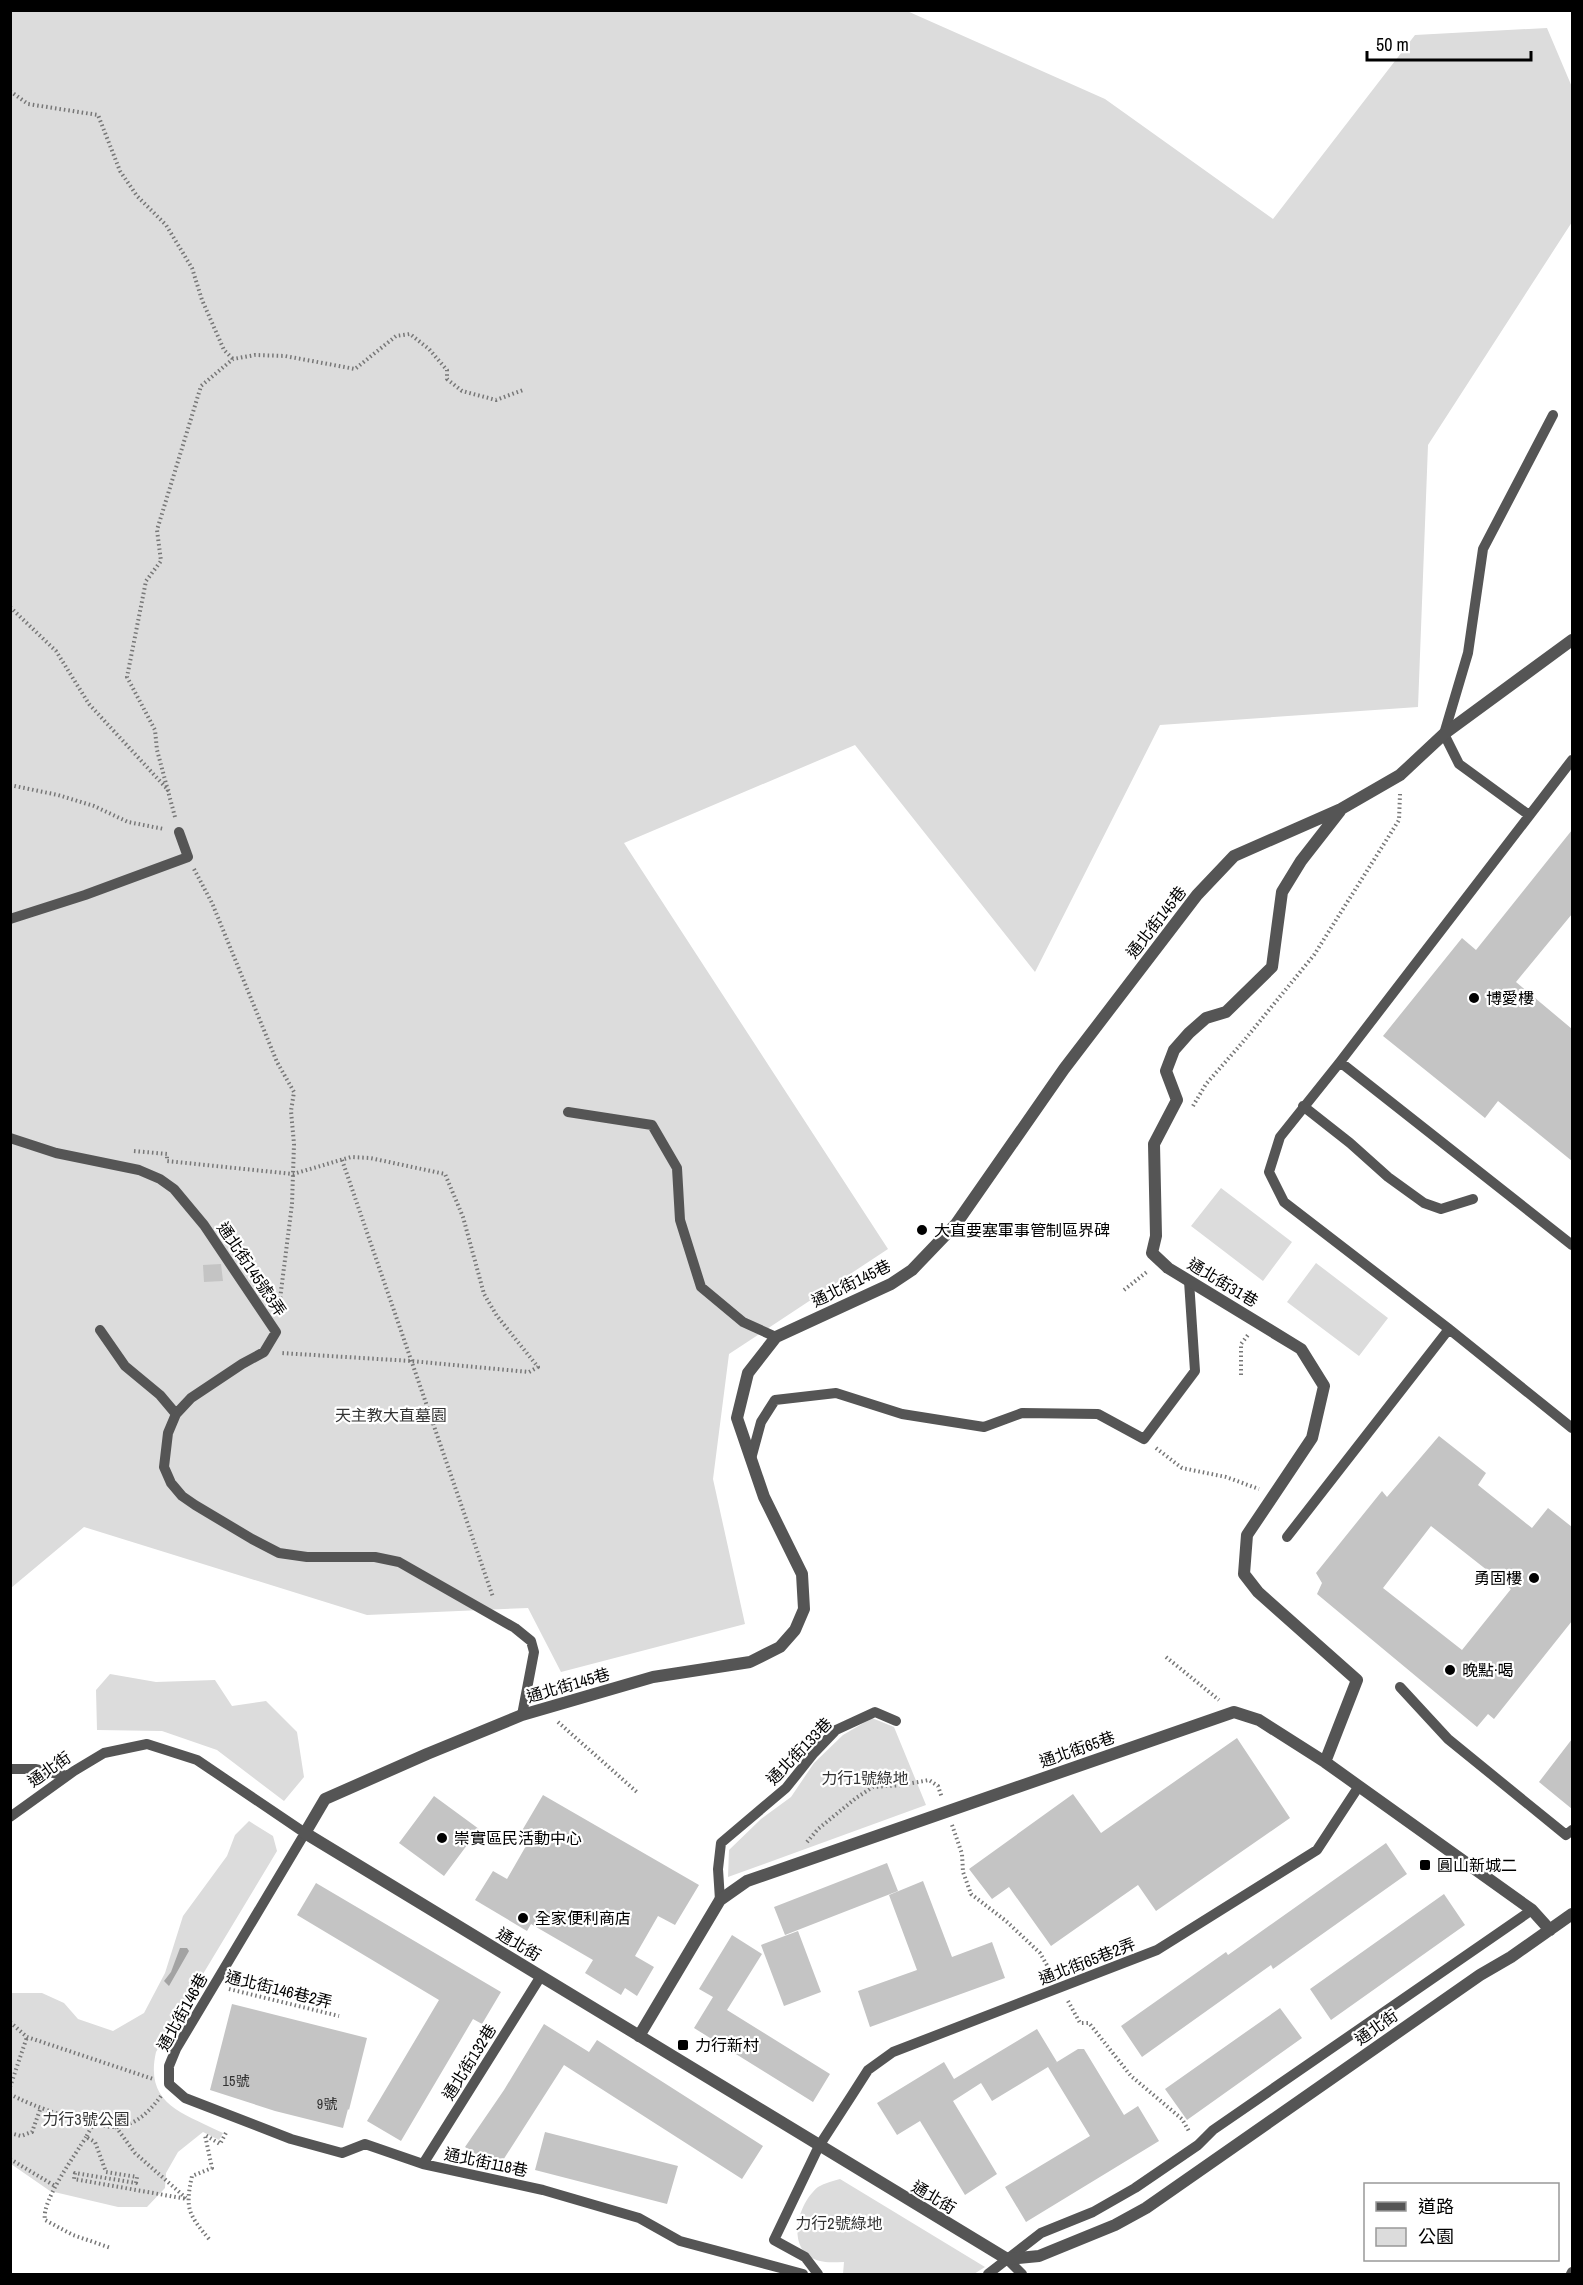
<svg xmlns="http://www.w3.org/2000/svg" width="1583" height="2285" font-family="'Archivo Narrow','Noto Sans TC',sans-serif">
<rect width="100%" height="100%" fill="#fff"/>
<path fill="#dcdcdc" d="M11,11H907L1105,99L1273,219L1415,35L1547,28L1572,87V222L1428,445L1418,707L1160,725L1035,972L855,745L624,843L888,1249L729,1354L713,1479L745,1624L561,1672L528,1608L367,1615L84,1527L11,1588Z
M1221,1188L1292,1242L1263,1281L1191,1226Z
M1316,1263L1388,1318L1359,1356L1287,1302Z
M110,1674L156,1682L215,1680L232,1706L266,1701L297,1732L304,1777L284,1801L217,1750L162,1731L97,1730L96,1690Z
M872,1718L894,1727L926,1805L728,1877L729,1850L761,1819L791,1797L814,1763L843,1735Z
M249,1821L273,1836L277,1851L156,2052C144,2105 184,2113 223,2133L219,2140L203,2132L178,2152L166,2173L165,2188L147,2207H118L50,2191L11,2164L10,1993H42L64,2003L78,2019L113,2031L144,2013L165,1973L183,1916L227,1856L235,1835Z
M840,2179L985,2267L974,2274H843L844,2262C836,2262 827,2263 820,2261C784,2252 797,2204 818,2187C825,2183 833,2181 840,2179Z"/>
<path fill="#a3a3a3" d="M180,1948H187L189,1951L169,1986L164,1981L171,1972Z"/>
<path fill="#c4c4c4" fill-rule="evenodd" d="M1572,830V914L1516,982L1572,1029V1161L1498,1101L1485,1118L1383,1036L1462,938L1476,950Z
M221,1264L223,1281L204,1282L203,1265Z
M1439,1436L1486,1473L1478,1485L1532,1528L1548,1508L1572,1527V1621L1494,1719L1488,1714L1477,1727L1317,1594L1322,1583L1316,1573L1382,1491L1387,1497ZM1431,1526L1511,1589L1462,1650L1383,1588Z
M1237,1738L1290,1818L1156,1911L1138,1885L1051,1946L1009,1887L992,1899L969,1869L1073,1794L1101,1833Z
M1572,1739V1809L1539,1782Z
M543,1795L699,1885L675,1925L658,1916L635,1956L654,1967L637,1996L625,1988L621,1995L585,1973L593,1960L531,1924L527,1931L475,1900L493,1871L507,1879L530,1839L520,1834Z
M434,1796L479,1829L444,1876L399,1843Z
M1386,1843L1407,1874L1273,1969L1271,1965L1142,2057L1121,2026L1226,1952L1228,1955Z
M887,1863L898,1891L785,1935L774,1907Z
M923,1881L952,1957L992,1942L1005,1978L870,2027L858,1991L917,1970L889,1895Z
M316,1883L501,1992L482,2024L473,2019L401,2141L367,2121L439,2000L297,1915Z
M1444,1894L1465,1925L1331,2020L1310,1989Z
M798,1931L821,1992L784,2006L761,1945Z
M732,1935L762,1954L727,2010L830,2074L813,2102L694,2028L713,1997L699,1989Z
M232,2004L367,2038L349,2110L348,2109L343,2128L275,2111L210,2090Z
M1280,2008L1302,2038L1187,2120L1165,2089Z
M544,2024L589,2052L597,2040L763,2146L742,2179L564,2065L498,2168L465,2147L504,2090Z
M1037,2029L1057,2062L1052,2065L1078,2049H1084L1124,2115L1138,2106L1159,2141L1026,2222L1005,2187L1090,2136L1048,2067L992,2101L981,2083L953,2101L997,2174L965,2195L920,2121L897,2135L877,2103L944,2062L954,2079Z
M545,2132L678,2166L667,2204L535,2170Z"/>
<g fill="none" stroke-linecap="round" stroke-linejoin="round">
<path stroke="#777" stroke-width="4" stroke-dasharray="1.5 3" stroke-linecap="butt" d="M10,91L28,104L98,115L120,171L137,196L166,225L192,268L202,300L224,350L233,359
M10,607L56,651L89,704L169,791
M10,785L58,795L94,806L128,822L164,829
M175,817L157,750L155,730L127,677L146,581L161,561L157,530L201,386L233,359L255,355L285,356L355,369L396,336L410,334L429,349L447,370V379L462,391L496,400L523,390
M194,869L212,903L277,1062L294,1092L291,1111L294,1144L292,1204L279,1307
M1193,1106L1206,1084L1242,1043L1314,955L1399,820L1400,794
M134,1151L167,1154V1161L293,1174L351,1157L370,1158L445,1174L463,1217L484,1294L497,1316L538,1367L529,1372L411,1361L281,1353
M342,1160L493,1597
M1124,1290L1148,1271
M1241,1375V1344L1248,1335
M1156,1448L1182,1468L1226,1477L1259,1489
M1166,1657L1219,1700
M558,1722L638,1793
M952,1825L962,1854L963,1872L971,1894L1006,1921L1040,1953L1052,1974
M807,1842L818,1829L856,1798L873,1787L902,1785L929,1780L938,1786L942,1798
M229,1989L339,2016
M1068,2001L1080,2023H1089L1131,2076L1182,2119L1190,2133
M10,2022L27,2037L153,2079
M10,2087L27,2037
M10,2094C30,2106 95,2128 117,2127C136,2125 150,2111 161,2096
M94,2123L86,2137L95,2142L106,2172L137,2177L136,2183L75,2173L74,2179L187,2199
M116,2127L135,2153L186,2198
M10,2133L21,2136L32,2132L41,2107
M86,2137C76,2154 41,2201 45,2220L73,2235L111,2248
M10,2159L55,2186
M209,2239C188,2214 185,2208 192,2176L212,2168L205,2135L220,2144L227,2131"/>
<path stroke="#555" stroke-width="10" d="M1572,760L1340,1062L1280,1137L1269,1172L1284,1202L1449,1329L1572,1428
M1529,815L1459,764L1444,734L1468,653L1483,549L1553,415
M10,919L85,895L188,857L179,832
M1340,1062L1572,1245
M1303,1106L1350,1143L1388,1177L1424,1203L1441,1209L1473,1199
M568,1112L652,1125L677,1168L680,1220L701,1287L743,1322L776,1337
M10,1138L56,1153L139,1170L160,1179L174,1189L204,1225L276,1332L264,1352L242,1364L191,1398L176,1414L168,1433L164,1467L171,1483L182,1496L195,1505L252,1539L279,1553L307,1557H375L399,1562L515,1628L531,1641L534,1652L522,1715
M100,1330L125,1366L160,1395L176,1414
M751,1459L761,1422L775,1400L836,1393L902,1414L984,1427L1022,1413L1098,1414L1144,1439L1195,1371L1189,1281
M1287,1537L1449,1329
M1400,1687L1448,1739L1566,1835L1572,1830
M10,1769H35L67,1776
M10,1817L74,1771L104,1753L147,1744L197,1760L305,1833L176,2049L169,2066V2084L185,2098L291,2139L342,2153L365,2144L423,2164L543,2190L639,2218L680,2241L803,2274
M720,1900L718,1869L721,1843L786,1788L814,1753L836,1730L875,1712L896,1721
M423,2164L541,1976
M1007,2259L1022,2274
M818,2274L805,2257L774,2240L819,2146L852,2095L868,2070L893,2052L1157,1950L1317,1850L1359,1786
M988,2274L1041,2233L1093,2212L1135,2188L1198,2145L1213,2130L1532,1910
M1571,2274L1572,2272"/>
<path stroke="#555" stroke-width="12" d="M1572,640L1444,734L1400,775L1341,809L1234,856L1197,895L1064,1069L956,1224L912,1270L891,1284L776,1337L748,1373L737,1418L764,1497L802,1574L804,1609L795,1630L780,1647L750,1662L653,1677L522,1715L427,1754L325,1799L305,1833L1007,2259L1039,2256L1115,2225L1146,2208L1480,1975L1511,1957L1572,1914
M1325,1762L1357,1680L1258,1592L1244,1574L1247,1535L1312,1438L1324,1386L1301,1349L1168,1268L1152,1253L1156,1236L1154,1144L1177,1100L1166,1071L1174,1050L1189,1033L1206,1018L1226,1012L1272,967L1282,892L1301,861L1340,811
M639,2036L720,1900L747,1881L1234,1712L1259,1720L1325,1762L1532,1910L1550,1930"/>
</g>
<g fill="#000" stroke="#fff" stroke-width="2">
<circle cx="1474" cy="998" r="6"/>
<circle cx="922" cy="1230" r="6"/>
<circle cx="1534" cy="1578" r="6"/>
<circle cx="1450" cy="1670" r="6"/>
<circle cx="442" cy="1838" r="6"/>
<rect x="1419" y="1859" width="12" height="12" rx="3"/>
<circle cx="523" cy="1918" r="6"/>
<rect x="677" y="2039" width="12" height="12" rx="3"/>
</g>
<g text-anchor="middle" stroke-width="4.5" stroke-linejoin="round" paint-order="stroke">
<g font-size="14" fill="#313131">
<text x="236" y="2086">15號</text>
<text x="327" y="2109">9號</text>
</g>
<g font-size="16" fill="#000" stroke="#fff">
<text transform="translate(1156 922) rotate(-52)" y="6">通北街145巷</text>
<text transform="translate(252 1269) rotate(56)" y="6">通北街145號3弄</text>
<text transform="translate(1223 1282) rotate(31)" y="6">通北街31巷</text>
<text transform="translate(851 1283) rotate(-26)" y="6">通北街145巷</text>
<text transform="translate(568 1685) rotate(-16)" y="6">通北街145巷</text>
<text transform="translate(1077 1749) rotate(-19)" y="6">通北街65巷</text>
<text transform="translate(799 1751) rotate(-46)" y="6">通北街133巷</text>
<text transform="translate(49 1769) rotate(-35)" y="6">通北街</text>
<text transform="translate(519 1944) rotate(31)" y="6">通北街</text>
<text transform="translate(1087 1961) rotate(-21)" y="6">通北街65巷2弄</text>
<text transform="translate(279 1989) rotate(14)" y="6">通北街146巷2弄</text>
<text transform="translate(182 2012) rotate(-61)" y="6">通北街146巷</text>
<text transform="translate(1376 2027) rotate(-35)" y="6">通北街</text>
<text transform="translate(469 2062) rotate(-58)" y="6">通北街132巷</text>
<text transform="translate(486 2162) rotate(12)" y="6">通北街118巷</text>
<text transform="translate(934 2197) rotate(31)" y="6">通北街</text>
</g>
<g font-size="16" fill="#000" stroke="#fff" text-anchor="start">
<text x="1486" y="1004">博愛樓</text>
<text x="934" y="1236">大直要塞軍事管制區界碑</text>
<text x="1522" y="1584" text-anchor="end">勇固樓</text>
<text x="1462" y="1676">晚點·喝</text>
<text x="454" y="1844">崇實區民活動中心</text>
<text x="1437" y="1871">圓山新城二</text>
<text x="535" y="1924">全家便利商店</text>
<text x="695" y="2051">力行新村</text>
</g>
<g font-size="16" fill="#333" stroke="#fff">
<text x="391" y="1421">天主教大直墓園</text>
<text x="865" y="1784">力行1號綠地</text>
<text x="86" y="2125">力行3號公園</text>
<text x="839" y="2229">力行2號綠地</text>
</g>
</g>
<rect width="1583" height="2285" fill="none" stroke="#000000" stroke-width="24"/>
<rect x="1364" y="2183" width="195" height="78" fill="#ffffff" stroke="#999999" stroke-width="1.5"/>
<rect x="1376" y="2202" width="30" height="9" fill="#555555" stroke="#999999" stroke-width="1.5"/>
<text x="1418" y="2213" font-size="18" fill="#000000">道路</text>
<rect x="1376" y="2228" width="30" height="18" fill="#dcdcdc" stroke="#999999" stroke-width="1.5"/>
<text x="1418" y="2243" font-size="18" fill="#000000">公園</text>
<path d="M1367 51v9h164v-9" fill="none" stroke="#000000" stroke-width="3"/>
<text x="1376" y="51" font-size="18" fill="#000000" stroke="#ffffff" stroke-width="4.5" paint-order="stroke">50 m</text>
</svg>
